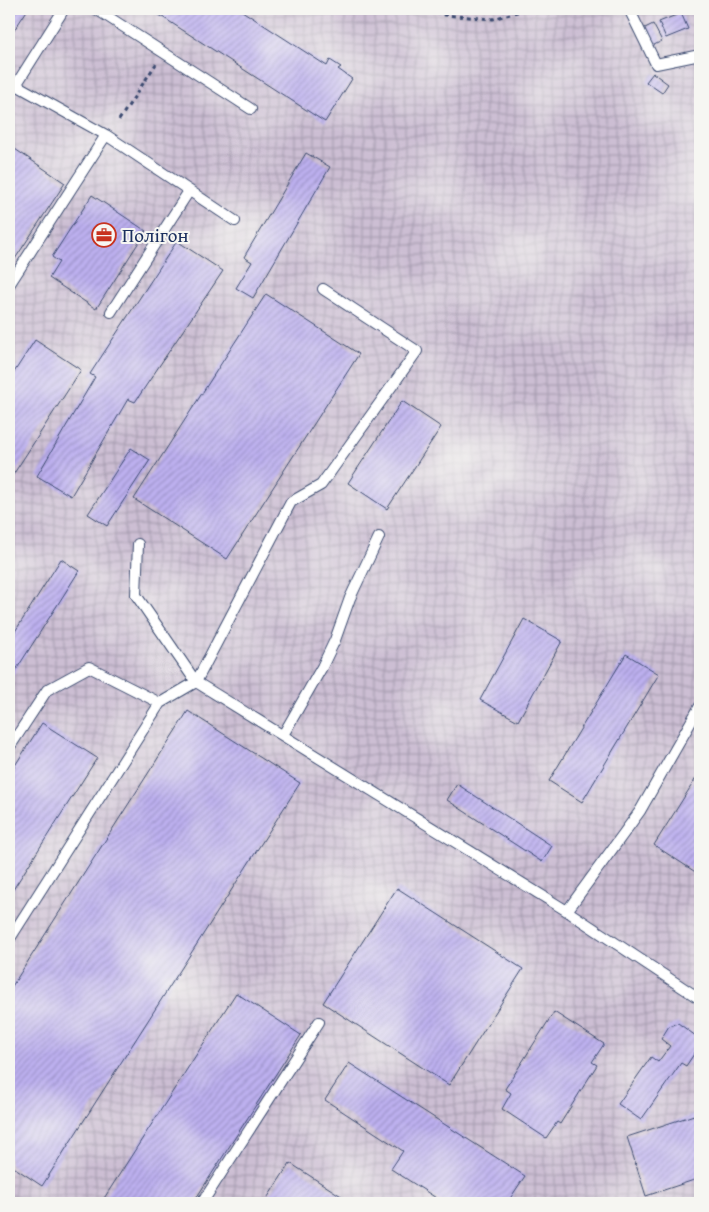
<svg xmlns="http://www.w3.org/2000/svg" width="709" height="1212" font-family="'Gentium Book Plus',serif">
<defs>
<pattern id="industrial-grid" width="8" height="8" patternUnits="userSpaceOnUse" patternTransform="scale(1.25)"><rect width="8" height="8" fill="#ccbed3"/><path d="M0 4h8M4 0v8" fill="none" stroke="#a59bae"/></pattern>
<pattern id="building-hatch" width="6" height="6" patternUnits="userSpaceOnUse" patternTransform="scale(1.25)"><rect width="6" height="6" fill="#bdb0ef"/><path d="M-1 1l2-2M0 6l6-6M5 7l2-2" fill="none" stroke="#9990c5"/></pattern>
</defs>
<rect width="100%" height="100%" fill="#f6f6f2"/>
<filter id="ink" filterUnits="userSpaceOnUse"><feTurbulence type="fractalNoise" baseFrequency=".02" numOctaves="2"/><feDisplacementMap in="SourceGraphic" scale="10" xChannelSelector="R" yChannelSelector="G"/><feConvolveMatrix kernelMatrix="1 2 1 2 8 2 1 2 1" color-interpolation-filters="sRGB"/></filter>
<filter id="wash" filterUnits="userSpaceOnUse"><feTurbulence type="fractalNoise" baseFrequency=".0096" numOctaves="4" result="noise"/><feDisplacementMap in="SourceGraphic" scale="20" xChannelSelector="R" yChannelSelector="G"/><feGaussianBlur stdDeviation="1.12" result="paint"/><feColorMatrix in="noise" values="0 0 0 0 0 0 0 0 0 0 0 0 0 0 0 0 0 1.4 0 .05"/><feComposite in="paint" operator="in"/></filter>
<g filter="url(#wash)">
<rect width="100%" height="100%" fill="#f0e6cd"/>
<path fill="url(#industrial-grid)" d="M9,9H700V1203H9Z"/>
<g id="blocks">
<path fill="url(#building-hatch)" d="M9,9H28L9,38Z
M150,9H239L327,66L330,60L341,67L338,69L352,79L325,122Z
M681,13L688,29L666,38L659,22Z
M653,24L662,41L652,46L643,29Z
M653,73L668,84L662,93L646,82Z
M9,145L65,183L9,268Z
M306,153L330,167L253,298L236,288L252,262L244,257Z
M92,195L146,231L96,309L49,278L59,262L52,257Z
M177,241L223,271L135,402L128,399L71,496L37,476L95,377L90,374Z
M266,294L359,354L227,559L134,499Z
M35,340L81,370L9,481V380Z
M402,401L441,427L387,509L348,483Z
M131,448L150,460L107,526L88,514Z
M61,559L79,571L9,681V641Z
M524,619L562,641L518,721L480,700Z
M626,654L659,674L582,802L549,781Z
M188,711L300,783L42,1186L9,1164V991Z
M42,723L97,758L9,896V775Z
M700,772V875L654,845Z
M457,784L552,846L542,862L447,800Z
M397,888L523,969L449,1085L323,1003Z
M236,993L301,1035L193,1203H101Z
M554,1012L604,1044L592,1062L597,1065L560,1124L557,1122L546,1138L502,1109L511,1093L505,1089Z
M678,1023L700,1039V1045L686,1066L681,1063L641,1120L618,1104L651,1057L658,1062L670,1046L661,1039L669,1026Z
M349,1063L525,1176L507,1203H444L391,1169L403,1151L325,1100Z
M694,1115L700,1133V1178L646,1196L627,1137Z
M290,1163L352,1203H264Z"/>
</g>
</g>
<g filter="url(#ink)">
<use href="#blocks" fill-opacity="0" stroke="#3b4a6f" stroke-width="1"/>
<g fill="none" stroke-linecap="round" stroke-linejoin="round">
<g stroke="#3b4a6f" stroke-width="12">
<path id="lane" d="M96,9L251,109
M629,9L656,64L700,55
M9,81L106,135L235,221
M10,85H16L64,9
M9,285L106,135
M323,289L417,351L321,485L291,502L196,682L567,911L700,999
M111,312L189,191
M283,735L322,667L335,640L350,598L379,537
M9,748L47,690L89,667L160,703
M567,911L640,811L700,706
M9,940L160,703L196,682L136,595L138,544
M202,1203L319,1022"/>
</g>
<path stroke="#3b4a6f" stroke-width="3" stroke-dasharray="4 4" stroke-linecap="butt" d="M428,9L444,15L493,19L527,9
M119,120L156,64"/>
<use href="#lane" stroke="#fff" stroke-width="10"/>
</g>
</g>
<defs>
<g id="office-ring" transform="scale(1.25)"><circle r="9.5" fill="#f6f6f2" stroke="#c8321e" stroke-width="1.5"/><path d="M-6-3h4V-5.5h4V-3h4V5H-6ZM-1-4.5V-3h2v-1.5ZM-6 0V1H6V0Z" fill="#c8321e"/></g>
</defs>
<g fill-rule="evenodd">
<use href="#office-ring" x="104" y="235"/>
</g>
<g text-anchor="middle" stroke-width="4" stroke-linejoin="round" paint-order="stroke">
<g font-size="19" fill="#1b2f5e" stroke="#f6f6f2" text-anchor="start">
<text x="122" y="242">Полігон</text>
</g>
</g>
<rect width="709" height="1212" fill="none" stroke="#f6f6f2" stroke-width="30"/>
</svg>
